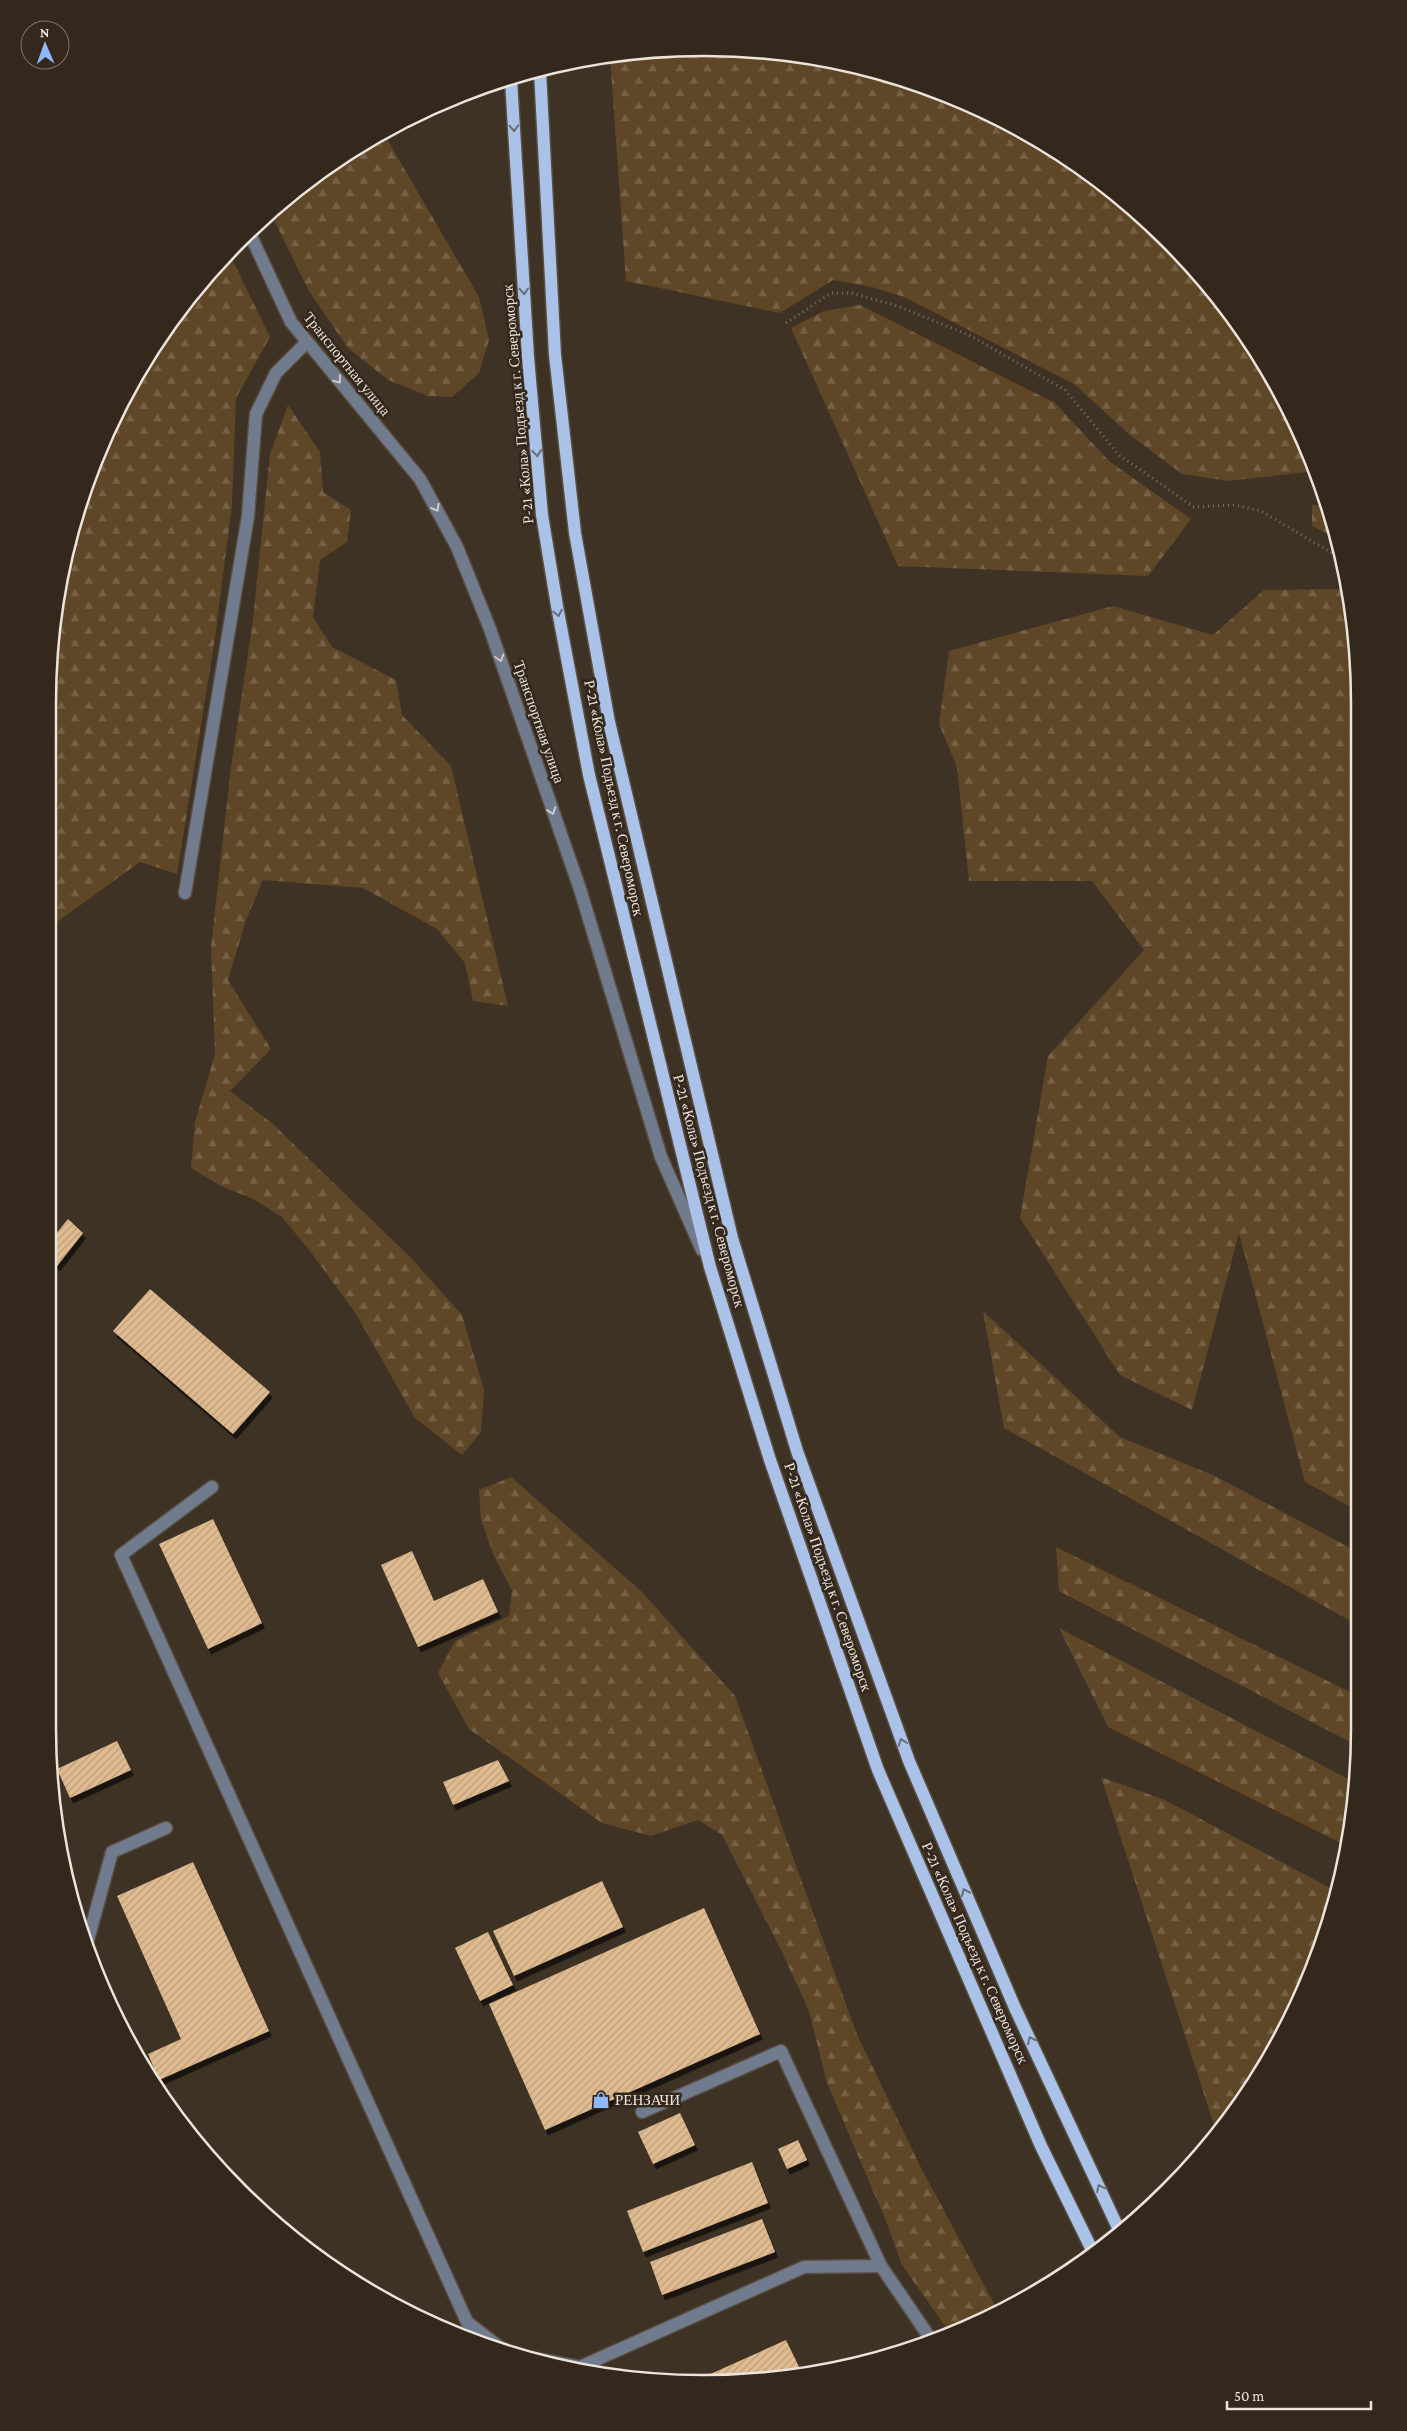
<svg xmlns="http://www.w3.org/2000/svg" width="1407" height="2431" font-family="'Crimson Pro',serif">
<defs>
<pattern id="forest-firs" width="22" height="20" patternUnits="userSpaceOnUse" patternTransform="scale(1.25)"><rect width="22" height="20" fill="#5f4627"/><path d="M5 1l3.5 6h-7zM16 11l3.5 6h-7z" fill="#766146"/></pattern>
<pattern id="building-hatch" width="6" height="6" patternUnits="userSpaceOnUse" patternTransform="scale(1.25)"><rect width="6" height="6" fill="#e0bb8f"/><path d="M-1 1l2-2M0 6l6-6M5 7l2-2" fill="none" stroke="#ba9d7c"/></pattern>
<filter id="shadow"><feDropShadow dx="3" dy="5.5" stdDeviation="0" flood-color="#0009"/></filter>
</defs>
<rect width="100%" height="100%" fill="#3e3225"/>
<path fill="url(#forest-firs)" d="M703,48L831,60L954,97L1068,158L1168,240L1271,375L1315,471L1228,481L1182,474L1130,435L1074,384L904,297L872,287L833,280L780,313L626,281L610,57Z
M384,134L479,297L489,340L479,373L452,397L428,396L388,380L348,348L309,291L271,214L339,158Z
M229,253L270,337L236,398L232,505L215,638L177,874L140,862L50,927L49,660L82,492L158,339Z
M860,305L1055,403L1109,461L1191,519L1148,576L898,566L791,328L824,311Z
M288,405L320,452L323,492L351,510L347,542L320,560L313,617L332,647L396,680L402,715L451,766L508,1006L473,1001L465,963L437,929L363,888L263,880L246,920L228,980L271,1049L230,1091L274,1125L412,1259L462,1315L484,1390L481,1432L462,1455L415,1418L356,1314L310,1251L282,1217L253,1199L221,1186L191,1168L195,1122L215,1054L211,947L231,767L253,620L270,454Z
M1312,505H1327L1334,537L1312,526Z
M1344,589L1358,660V1511L1305,1482L1239,1233L1192,1410L1120,1375L1020,1218L1048,1056L1144,950L1092,881H969L957,767L939,724L949,651L1113,606L1213,635L1264,590Z
M983,1311L1120,1437L1215,1476L1358,1552V1625L1004,1428Z
M511,1477L641,1591L735,1696L856,2032L919,2164L998,2311L950,2333L902,2265L886,2221L827,2083L809,2011L781,1950L722,1835L698,1820L651,1836L602,1823L469,1729L438,1673L455,1641L509,1616L512,1591L494,1556L481,1520L479,1490Z
M1056,1547L1358,1696V1746L1059,1591Z
M1059,1628L1356,1783L1343,1844L1108,1727Z
M1101,1777L1165,1800L1334,1890L1325,1938L1249,2092L1217,2134Z"/>
<path fill="url(#building-hatch)" filter="url(#shadow)" d="M68,1219L83,1233L57,1266L51,1260V1240Z
M150,1289L270,1392L233,1434L113,1331Z
M213,1519L262,1623L208,1649L159,1544Z
M412,1551L434,1601L483,1579L498,1612L418,1647L381,1565Z
M117,1741L131,1770L70,1798L57,1769Z
M498,1760L509,1781L453,1805L443,1782Z
M193,1862L269,2031L159,2080L148,2054L181,2039L117,1896Z
M602,1881L623,1927L514,1976L493,1931Z
M704,1908L760,2034L545,2130L489,2004Z
M488,1932L513,1985L480,2001L455,1948Z
M680,2113L695,2145L653,2164L638,2132Z
M798,2140L807,2160L787,2169L778,2149Z
M752,2162L768,2203L643,2252L627,2211Z
M762,2219L775,2252L662,2295L650,2262Z
M786,2340L801,2371L746,2382L697,2380Z"/>
<g fill="none" stroke-linecap="round" stroke-linejoin="round">
<g stroke="#5a4e42" stroke-width="15">
<path id="minor" d="M249,232L291,322L420,479L457,547L490,629L580,889L661,1157L702,1250
M185,893L248,516L256,414L276,373L306,343
M212,1487L121,1555L467,2322L503,2350
M86,1947L112,1852L166,1828
M642,2112L781,2051L881,2266
M521,2356L580,2367L804,2267L881,2266L932,2341"/>
</g>
<g stroke="#5a4e42" stroke-width="15">
<path id="major" d="M540,71L555,355L575,533L609,722L732,1238L797,1451L909,1761L1015,2008L1120,2232
M511,80L528,357L542,515L557,606L589,775L710,1267L770,1460L878,1770L1041,2146L1094,2254"/>
</g>
<path stroke="#7a7064" stroke-width="3" stroke-dasharray="1 4" stroke-linecap="butt" d="M786,323L831,293H852L897,306L969,335L1065,390L1119,455L1194,507L1235,505L1261,511L1337,556"/>
<use href="#minor" stroke="#707b8e" stroke-width="12"/>
<use href="#major" stroke="#aac1e8" stroke-width="12"/>
</g>
<defs><path id="oneway-chevron" d="M-2-3.5L2.5 0L-2 3.5" fill="none" stroke-width="1.6" stroke-linecap="round" stroke-linejoin="round" transform="scale(1.25)"/></defs>
<g stroke="#696d77">
<use href="#oneway-chevron" transform="translate(514 128) rotate(87)"/>
<use href="#oneway-chevron" transform="translate(524 291) rotate(87)"/>
<use href="#oneway-chevron" transform="translate(537 453) rotate(85)"/>
<use href="#oneway-chevron" transform="translate(558 613) rotate(79)"/>
<use href="#oneway-chevron" transform="translate(902 1742) rotate(-110)"/>
<use href="#oneway-chevron" transform="translate(965 1892) rotate(-113)"/>
<use href="#oneway-chevron" transform="translate(1031 2040) rotate(-115)"/>
<use href="#oneway-chevron" transform="translate(1100 2188) rotate(-115)"/>
</g>
<g stroke="#cdcac8">
<use href="#oneway-chevron" transform="translate(338 380) rotate(51)"/>
<use href="#oneway-chevron" transform="translate(436 508) rotate(61)"/>
<use href="#oneway-chevron" transform="translate(500 658) rotate(72)"/>
<use href="#oneway-chevron" transform="translate(552 811) rotate(70)"/>
</g>
<defs>
<g id="shop-bare" transform="scale(1.35)"><path d="M-5-2.5h2.3a2.7 3.5 0 0 1 5.4 0H5L5.5 6h-11ZM-1.5-2.5h3a1.5 2.3 0 0 0-3 0Z" fill="#90b8fd" stroke="#33281b" stroke-width="2.5" paint-order="stroke"/></g>
</defs>
<g fill-rule="evenodd">
<use href="#shop-bare" x="601" y="2100"/>
</g>
<g text-anchor="middle" stroke-width="5" stroke-linejoin="round" paint-order="stroke">
<g font-size="15" fill="#ece4dc" stroke="#33281b">
<text transform="translate(347 364) rotate(51)" y="5">Транспортная улица</text>
<text transform="translate(518 404) rotate(-95)" y="5">Р-21 «Кола» Подъезд к г. Североморск</text>
<text transform="translate(539 722) rotate(71)" y="5">Транспортная улица</text>
<text transform="translate(614 798) rotate(78)" y="5">Р-21 «Кола» Подъезд к г. Североморск</text>
<text transform="translate(709 1191) rotate(75)" y="5">Р-21 «Кола» Подъезд к г. Североморск</text>
<text transform="translate(828 1577) rotate(71)" y="5">Р-21 «Кола» Подъезд к г. Североморск</text>
<text transform="translate(975 1953) rotate(66)" y="5">Р-21 «Кола» Подъезд к г. Североморск</text>
</g>
<g font-size="15" fill="#ece4dc" stroke="#33281b" text-anchor="start">
<text x="615" y="2105">РЕНЗАЧИ</text>
</g>
</g>
<path d="M0 0H1407V2431H0ZM703 56H704A647 647 0 0 1 1351 703V1728A647 647 0 0 1 704 2375H703A647 647 0 0 1 56 1728V703A647 647 0 0 1 703 56Z" fill="#33281b" fill-rule="evenodd"/>
<path fill="none" stroke="#ece4dc" stroke-width="2.5" d="M703 56H704A647 647 0 0 1 1351 703V1728A647 647 0 0 1 704 2375H703A647 647 0 0 1 56 1728V703A647 647 0 0 1 703 56Z"/>
<g transform="translate(45 45) rotate(358)"><circle r="24" fill="#33281b" stroke="#7d7368"/>
<path d="M0-4L9 19L0 12L-9 19Z" fill="#90b8fd"/>
<text y="-8" font-size="14" font-weight="bold" text-anchor="middle" fill="#ece4dc">N</text>
</g>
<path d="M1227 2401v8h144v-8" fill="none" stroke="#ece4dc" stroke-width="2.5"/>
<text x="1234" y="2401" font-size="15" fill="#ece4dc" stroke="#33281b" stroke-width="4" paint-order="stroke">50 m</text>
</svg>
